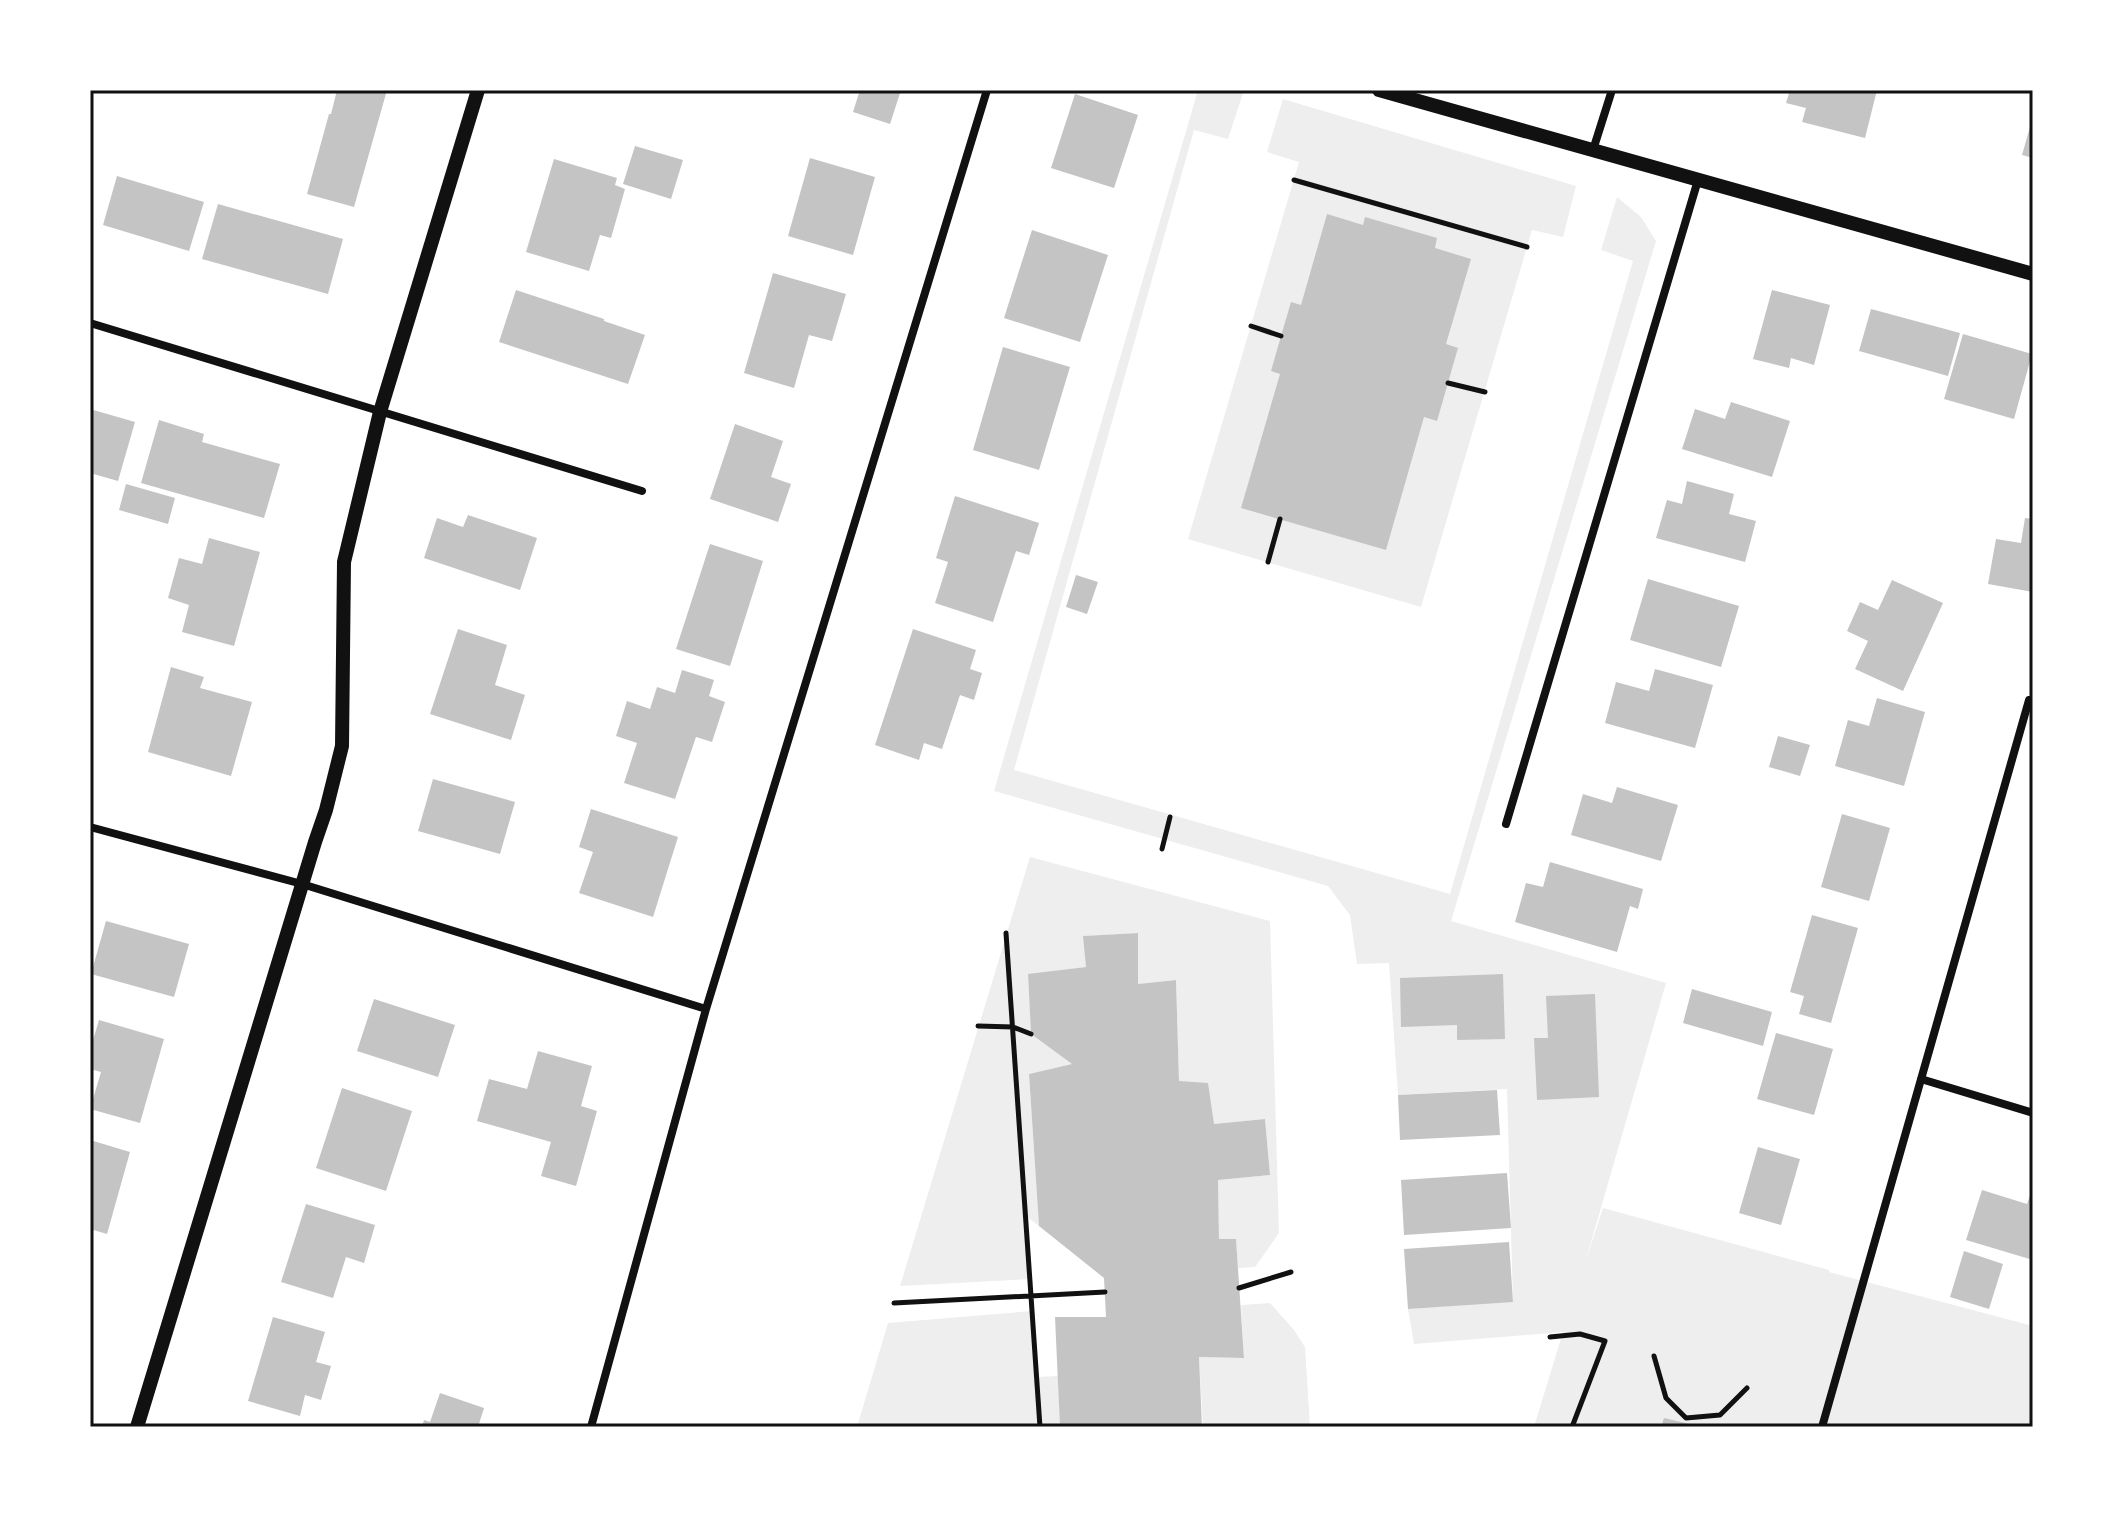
<svg xmlns="http://www.w3.org/2000/svg" width="2123" height="1517" font-family="'IBM Plex Serif',serif">
<rect width="100%" height="100%" fill="#fff"/>
<path fill="#eee" d="M1198,90H1244L1228,139L1194,130L1014,770L1450,894L1633,261L1601,250L1617,197L1641,217L1656,241L1451,921L1666,983L1585,1263L1603,1208L1829,1270V1272L2033,1326V1427H1534L1563,1332L1414,1344L1408,1309L1513,1301L1507,1089L1398,1095L1389,963L1357,964L1350,915L1328,886L994,791Z
M1283,99L1576,186L1563,237L1532,230L1421,607L1188,539L1299,162L1267,152Z
M1030,857L1270,921L1279,1233L1255,1267L1238,1268L1236,1239H1219L1218,1180L1270,1175L1265,1119L1214,1124L1179,1081L1176,980L1138,984V933L1084,936L1086,967L1028,975L1031,1034L1072,1064L1029,1074L1039,1226L1027,1217L1030,1279L900,1286Z
M1270,1303L1294,1330L1305,1347L1310,1427H1203L1199,1357L1244,1358L1241,1305Z
M1032,1311L1037,1377L1058,1376L1060,1427H857L888,1323Z"/>
<path fill="#c4c4c4" d="M337,90H387L354,207L307,194L329,114H331Z
M901,90L890,124L853,112L859,93L852,90Z
M1790,90H1877L1865,138L1802,122L1806,108L1786,103Z
M1075,94L1138,115L1114,188L1051,168Z
M2032,120H2033V158L2022,155Z
M635,146L683,160L671,199L623,184Z
M810,158L875,177L853,255L788,236Z
M554,159L617,178L615,185L625,189L611,238L600,235L589,271L526,252Z
M117,176L204,202L189,251L103,225Z
M218,204L343,239L328,294L202,259Z
M1327,214L1363,225L1365,217L1437,238L1435,248L1471,259L1446,344L1458,348L1437,421L1424,417L1386,550L1241,508L1280,374L1271,371L1281,336L1291,302L1301,305Z
M1032,230L1108,255L1080,342L1004,318Z
M773,273L846,294L832,341L809,335L794,388L744,373Z
M516,290L604,319V321L645,335L628,384L499,342Z
M1772,290L1830,305L1814,365L1791,358L1789,368L1753,359Z
M1871,309L1960,333L1948,376L1859,351Z
M1963,334L2032,354L2014,419L1944,399Z
M1003,347L1070,367L1039,470L973,450Z
M1731,402L1790,421L1772,477L1682,449L1695,409L1725,419Z
M90,409L135,422L118,481L90,473Z
M159,420L204,434L202,442L280,464L264,518L141,483Z
M735,424L783,441L771,477L791,484L778,522L710,499Z
M1687,481L1734,494L1729,514L1756,521L1745,562L1656,538L1667,500L1682,504Z
M126,484L175,498L168,524L119,510Z
M955,496L1039,523L1029,555L1016,551L993,622L935,603L948,562L936,558Z
M468,515L537,538L520,590L424,558L437,518L463,527Z
M2025,518L2033,519V592L1988,584L1996,539L2021,543Z
M209,538L260,552L234,646L182,632L189,605L168,598L179,558L202,564Z
M710,544L763,561L730,666L676,649Z
M1076,575L1098,582L1087,614L1066,607Z
M1648,579L1739,606L1721,667L1630,640Z
M1892,580L1943,603L1903,691L1855,669L1868,641L1847,631L1860,602L1878,610Z
M458,629L507,645L495,685L525,695L511,740L430,714Z
M913,629L976,650L970,669L982,673L974,700L960,695L942,749L924,743L919,760L875,745Z
M171,667L204,677L200,688L252,702L231,776L148,752Z
M1655,669L1713,685L1695,748L1605,723L1616,682L1649,691Z
M682,670L714,680L709,696L725,702L712,742L696,737L675,799L624,783L637,743L616,736L627,701L650,709L657,687L675,693Z
M1877,698L1925,712L1904,786L1835,766L1848,720L1869,726Z
M1778,736L1810,745L1800,776L1769,767Z
M433,779L515,802L500,854L418,831Z
M1617,787L1678,805L1661,861L1571,835L1583,794L1612,803Z
M591,809L678,837L653,917L579,893L593,852L579,847Z
M1842,814L1890,828L1869,901L1821,887Z
M1550,862L1643,889L1638,909L1630,906L1617,952L1515,922L1526,883L1543,887Z
M1812,915L1858,928L1831,1023L1799,1014L1804,996L1790,992Z
M106,921L189,944L174,997L91,974Z
M1138,933V984L1176,980L1179,1081L1208,1083L1214,1124L1265,1119L1270,1175L1218,1180L1219,1239H1236L1244,1358L1199,1357L1202,1427H1060L1055,1317H1106L1104,1278L1039,1226L1029,1074L1072,1064L1031,1034L1028,974L1086,967L1083,936Z
M1503,974L1505,1039L1457,1040V1025L1401,1027L1400,978Z
M1692,989L1772,1012L1763,1046L1683,1023Z
M1595,994L1599,1097L1537,1100L1534,1038H1548L1546,996Z
M374,999L455,1025L438,1077L357,1051Z
M99,1020L164,1039L140,1123L90,1109L101,1072L90,1069V1050Z
M1776,1033L1833,1049L1814,1115L1757,1099Z
M538,1051L592,1066L581,1106L597,1111L576,1186L541,1176L551,1142L477,1121L489,1079L527,1089Z
M342,1088L412,1111L386,1191L316,1168Z
M1497,1090L1500,1135L1400,1140L1398,1095Z
M90,1140L130,1152L107,1234L90,1229Z
M1758,1147L1800,1159L1781,1225L1739,1213Z
M1507,1173L1511,1228L1404,1235L1401,1180Z
M2033,1186V1260L1966,1240L1982,1190L2027,1204Z
M306,1204L375,1225L364,1263L346,1257L333,1298L281,1282Z
M1509,1242L1513,1302L1408,1309L1404,1249Z
M1964,1251L2003,1264L1989,1309L1950,1297Z
M273,1317L325,1332L316,1362L331,1366L321,1400L305,1395L300,1416L248,1401Z
M440,1393L484,1408L478,1427H422L424,1420L430,1422Z
M1664,1418L1698,1426V1427H1661Z"/>
<g fill="none" stroke-linecap="round" stroke-linejoin="round">
<path stroke="#111" stroke-width="5" d="M1294,180L1527,247
M1251,326L1281,336
M1448,383L1485,392
M1268,562L1280,519
M1162,849L1170,817
M1006,933L1040,1427
M978,1026L1013,1027L1031,1034
M1239,1288L1291,1272
M894,1303L1105,1292
M1550,1337L1580,1334L1605,1341L1572,1427
M1654,1356L1666,1398L1686,1418L1720,1415L1747,1388"/>
<path stroke="#111" stroke-width="8" d="M1593,150L1612,90
M90,323L642,491
M1506,824L1698,180
M90,827L302,884L706,1009
M1921,1079L2033,1113
M591,1427L706,1009L987,90
M1822,1427L2029,700L2033,701"/>
<path stroke="#111" stroke-width="14" d="M1379,90L2033,274
M137,1427L315,842L326,810L342,746L344,562L380,412L478,90"/>
</g>
<rect width="2123" height="1517" fill="none" stroke="#ffffff" stroke-width="184"/>
<rect x="92" y="92" width="1939" height="1333" fill="none" stroke="#111" stroke-width="3"/>
</svg>
